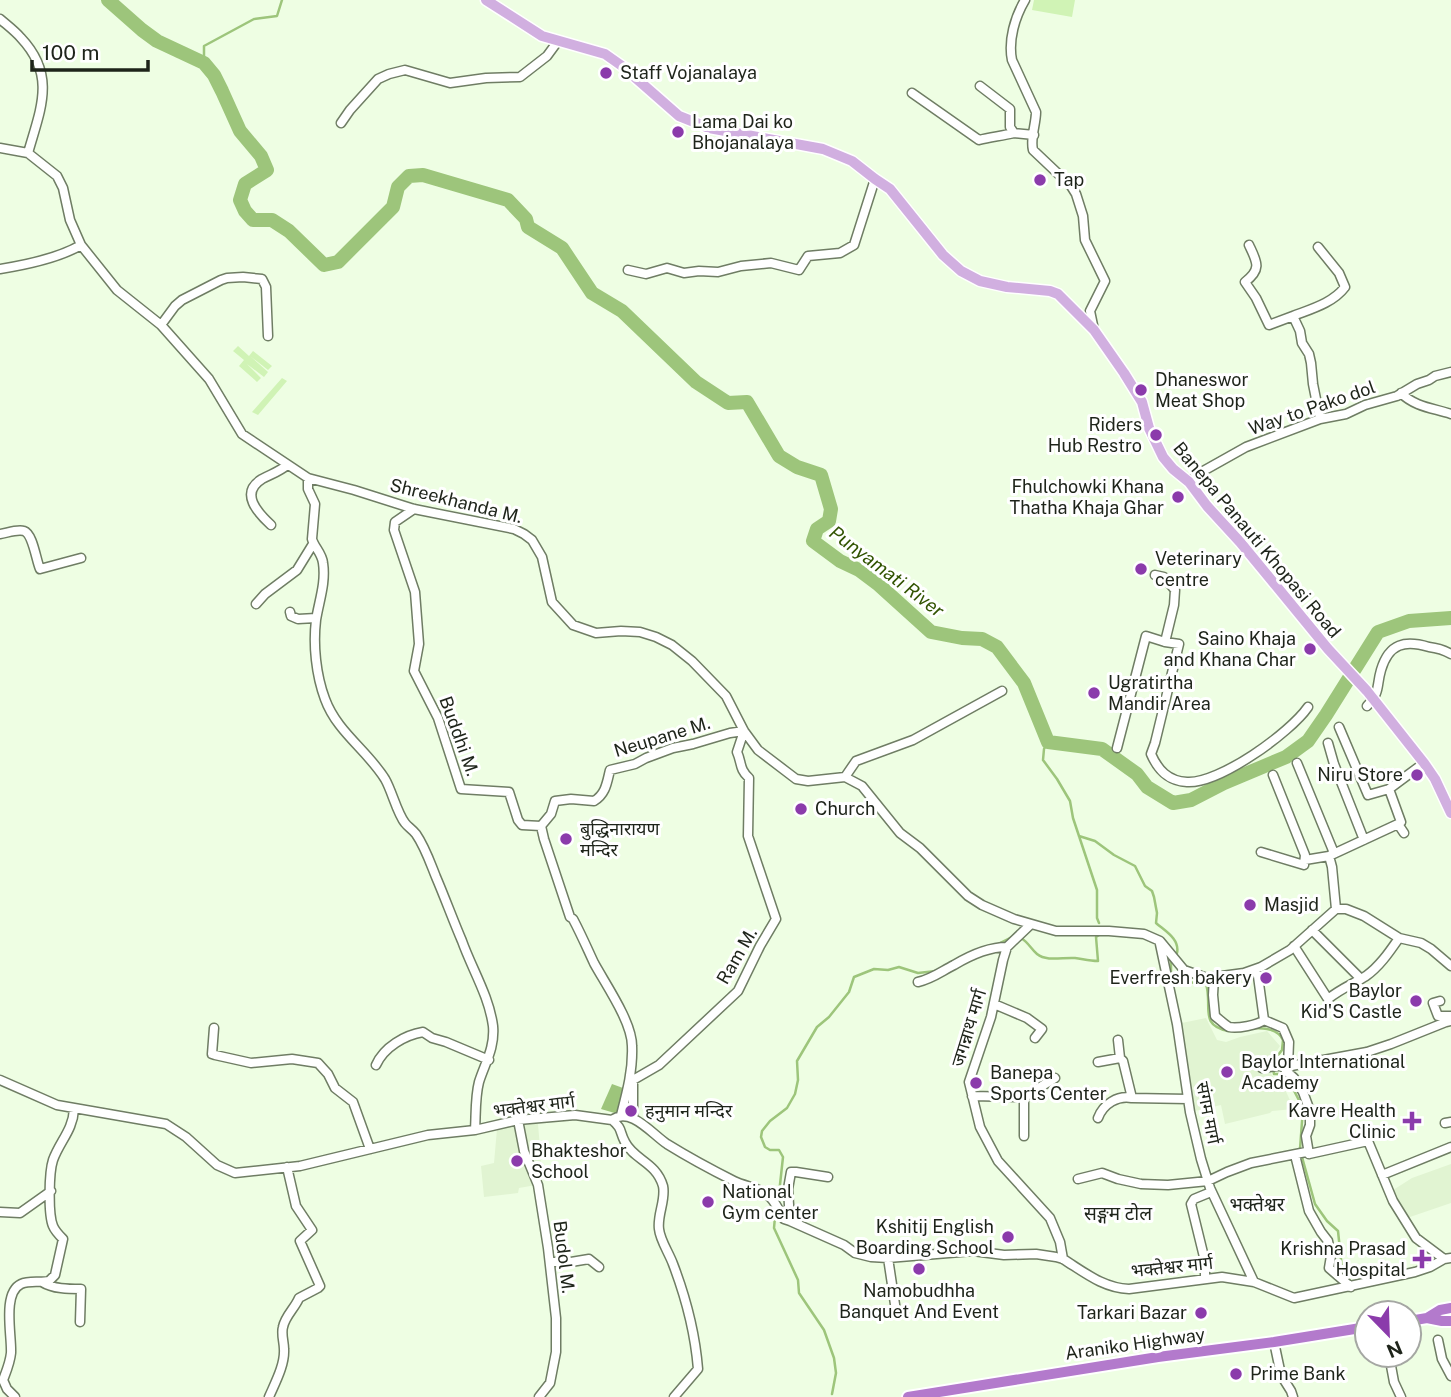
<svg xmlns="http://www.w3.org/2000/svg" width="1451" height="1397" font-family="'Public Sans','Noto Sans Devanagari',sans-serif">
<rect width="100%" height="100%" fill="#eefee3"/>
<path fill="#e1f4d2" d="M1206,1018L1217,1040L1226,1042L1240,1037L1267,1031L1280,1046L1271,1060L1269,1071L1275,1079L1283,1085L1294,1109L1272,1111L1270,1113L1225,1124L1221,1105L1190,1112L1177,1024Z
M518,1124H538L541,1159L540,1173L536,1185L519,1188L518,1193L484,1197L481,1166L494,1163L497,1129Z
M1451,1164V1203L1407,1218L1390,1192L1412,1178Z"/>
<path fill="#d0f3b5" d="M1034,0H1075L1072,17L1032,10Z
M238,346L249,356L253,351L272,366L268,370L250,356L268,372L264,377L247,364L261,378L257,382L239,366L244,360L233,351Z
M282,378L287,381L258,415L252,412Z"/>
<path fill="#9dc57b" d="M612,1084L623,1088L626,1092L618,1114L601,1109Z"/>
<g fill="none" stroke-linecap="round" stroke-linejoin="round">
<path stroke="#9dc57b" stroke-width="2.5" d="M204,63V46L254,19L277,16L282,0
M1048,742L1044,749L1043,760L1057,779L1070,801L1073,818L1097,890V918L1099,923
M1079,836L1095,841L1114,855L1135,866L1145,886L1152,891L1154,897L1157,913L1156,923C1165,931 1180,939 1177,953
M1021,938C1028,942 1031,949 1037,954C1047,962 1063,957 1075,958C1083,959 1089,961 1098,961L1096,937L1099,935
M996,945L1012,937
M1171,960V976L1187,982L1206,984C1213,1005 1198,1026 1229,1031
M941,968L954,961
M1253,1028C1265,1028 1278,1029 1283,1040L1282,1050L1272,1063L1274,1074H1279L1290,1083L1303,1108L1300,1149
M1302,1157L1315,1204L1327,1221L1338,1231L1342,1269L1345,1274C1360,1279 1379,1272 1394,1271
M778,1203L783,1157L779,1150H770L765,1147L761,1137L762,1131L770,1121L787,1108L795,1094L798,1080L797,1061L817,1027L829,1017L849,992L854,977L874,969L888,970L899,967L918,973L936,971
M775,1217L774,1228L798,1280L799,1293L824,1330L834,1358L836,1373L832,1394"/>
<path stroke="#9dc57b" stroke-width="14" d="M108,0L142,30L157,41L204,63L214,75L222,91L240,131L261,156L267,170L245,184L240,200L245,211L253,220H272L289,231L324,265L338,262L393,207L398,187L409,176L423,175L508,200L526,219L528,227L562,248L592,293L622,311L696,382L728,403L747,402L779,456L797,467L821,475L831,509L829,521L817,529L813,541L840,561L859,570L879,585L931,632L962,638L982,639L997,647L1024,683L1048,742L1102,749L1137,774L1147,787L1173,803L1191,800L1224,783L1286,757L1308,741L1326,715L1378,632L1409,621L1451,618"/>
<g stroke="#6f7d64" stroke-width="11">
<path id="minor" d="M1025,0C1015,17 1008,40 1012,60L1036,112C1036,124 1030,138 1033,150L1071,186L1076,194L1083,216L1085,240L1105,281L1090,311L1094,330
M0,19C7,25 15,31 21,38C57,76 40,110 28,153L57,176L63,188L70,220L81,245L117,290L161,325L209,379L242,434L308,478L354,490L414,509L514,529L524,534L532,540L542,557L552,602L573,625L596,633L621,631L640,632L656,637L672,645L692,661L726,696L744,731L758,750L796,779L808,781L845,777L862,786L900,833L920,848L968,896L982,905L1014,919L1056,931H1109L1144,934L1160,941L1184,970L1207,978L1244,973L1261,967L1290,950L1336,909H1346L1364,916L1399,938L1421,943L1431,949L1451,966
M980,86L1010,109V127L1014,133L1034,135
M912,93L979,140C990,137 1002,136 1014,133
M341,123L350,110L378,79L389,74L405,70L450,83L486,78L520,77L547,56L558,41
M0,148L28,153
M1249,245C1257,262 1262,269 1245,282L1256,298L1269,325L1293,316
M1318,247L1339,273L1345,287C1333,303 1311,309 1293,316L1300,331L1302,343L1309,354L1311,363L1313,384L1320,419
M0,269C25,265 59,258 81,245
M628,270L646,274L667,268L684,273L699,271L718,272L741,266L771,263L799,270L808,256L840,253L854,245L875,179
M161,325L175,306L182,300L221,280L227,278L243,277L262,279L266,287L268,336
M1401,393C1415,407 1433,408 1451,414
M308,478V489L315,504L312,539C314,547 322,553 323,563C326,583 319,601 316,620C313,645 316,675 325,699C337,732 367,750 385,779C392,791 397,813 405,823C408,827 412,829 416,834C425,847 430,862 436,877C445,898 453,920 462,941C472,969 489,996 493,1026C495,1048 485,1063 479,1082C475,1097 476,1115 475,1130
M1189,482L1205,470L1246,447L1320,419L1346,414L1365,405L1397,396L1417,384L1429,380L1435,376L1451,372
M414,509L395,522L394,530L415,592L419,644L414,671L438,718L461,789L509,792L518,820L522,825L541,826L544,839L570,917L573,919C581,934 587,948 594,963C606,985 632,1022 632,1046C633,1070 627,1092 621,1115
M271,525C258,513 239,493 262,479C271,474 279,472 287,465
M0,534C7,533 17,529 24,531C33,534 36,560 40,569L81,558
M1155,575L1164,577L1175,590L1174,605L1165,642L1179,644L1155,743L1151,754C1158,770 1168,781 1187,782C1219,784 1290,733 1308,707
M256,604L265,594L297,570L313,544
M290,612L291,616L298,619L316,618
M1367,706C1381,691 1376,687 1381,670C1389,643 1405,640 1429,647C1437,648 1444,650 1451,654
M1339,727L1368,795L1389,789
M1328,743L1334,764L1364,840
M1117,748L1146,636L1165,642
M1297,763L1334,853
M845,777L856,761L913,740L1002,691
M1398,824L1401,822L1389,789L1424,763
M541,826L551,814L555,801L571,799L594,801C606,794 607,782 610,770L635,764L646,758L673,748L693,744L730,733L744,731L737,752C742,763 739,769 749,778L748,836L776,919L760,946L738,991L659,1065L633,1080V1118
M1261,852L1304,865L1305,855L1273,775
M1305,860L1329,856
M1336,909L1332,867L1329,856L1398,824L1404,833
M1312,930L1361,979
M1160,944L1177,1024L1190,1112L1201,1159L1210,1188L1254,1282
M1294,946L1328,999C1340,989 1353,984 1366,976C1380,966 1390,951 1399,938
M1007,947L1003,960L991,1017L969,1082L980,1127L998,1161L1050,1218L1060,1242L1063,1259
M1257,969L1264,1020
M1214,977L1213,995L1215,1016C1219,1019 1225,1025 1229,1027C1237,1029 1258,1025 1264,1020L1283,1028L1289,1042L1288,1066
M918,982C932,979 942,971 954,965C969,956 989,947 1007,947L1030,925
M1440,1001L1433,1003L1438,1016H1451
M994,1004L1027,1018L1042,1029L1035,1038
M214,1028L212,1054L215,1055L251,1063L292,1059L318,1063L328,1074L335,1088L353,1102L370,1149
M1120,1058L1123,1061L1132,1098L1188,1099
M1098,1062L1120,1058L1118,1040
M376,1065C384,1047 405,1035 423,1032L432,1038L446,1042L489,1060
M1283,1065L1286,1071L1294,1078L1303,1092L1310,1111V1125L1306,1136L1309,1154L1368,1141L1393,1201L1416,1238L1444,1259L1451,1258
M1262,1068L1283,1065L1291,1066L1367,1052L1391,1044L1446,1022L1451,1021
M0,1080L57,1105L166,1124L186,1137L217,1165L235,1173L300,1166L428,1135L475,1130L518,1120L575,1115L612,1120C630,1106 652,1134 667,1144C688,1157 712,1170 734,1181C744,1186 756,1187 765,1193C774,1198 779,1211 784,1219L790,1221L844,1245L855,1253L871,1257L888,1258L973,1251L1004,1255L1036,1254L1056,1257L1063,1259C1084,1272 1103,1288 1129,1289L1222,1277L1254,1282L1294,1298L1415,1272L1430,1267L1444,1259
M972,1096L1024,1097L1055,1078
M1098,1118C1103,1104 1118,1095 1132,1098
M518,1120L524,1151L538,1185L548,1248L556,1318V1352L550,1383L539,1397
M612,1120C623,1129 619,1131 625,1142C634,1160 656,1162 663,1186C666,1200 657,1215 659,1229C660,1240 669,1253 673,1264C686,1298 695,1332 698,1369L674,1397
M1445,1123L1451,1122
M1024,1136V1097
M1295,1155L1309,1211L1321,1232L1328,1241L1331,1256L1329,1268L1351,1287
M1382,1175L1451,1147
M1078,1179L1102,1173L1118,1179L1141,1184L1168,1185L1208,1181L1227,1172L1251,1163L1306,1152L1309,1154
M0,1212L20,1213L51,1191
M790,1221L788,1189L791,1172H796L828,1177
M888,1258L896,1311
M550,1262H571L589,1259L599,1267
M1205,1279V1261L1191,1204L1194,1199L1211,1192
M42,1282C53,1289 69,1289 81,1289L80,1322
M1438,1340L1442,1359L1451,1376
M1274,1342L1281,1375L1291,1391L1293,1397
M1389,1355L1394,1382L1401,1397
M15,1397L7,1389L3,1380C6,1372 10,1363 11,1353C12,1336 2,1293 21,1284C29,1280 40,1283 49,1281L55,1275L63,1239C59,1235 55,1231 53,1226C48,1214 49,1172 53,1160C60,1141 73,1130 74,1109
M269,1397C275,1383 285,1365 284,1349C284,1342 281,1334 283,1327C285,1316 295,1308 299,1298L318,1288L320,1286L300,1241L312,1230L296,1206L287,1167"/>
</g>
<g stroke="#fff" stroke-width="13">
<path id="major" d="M486,0L542,36L605,54L622,66L679,116L709,128L823,149L852,161L875,179L890,189L943,255L961,271L980,281L1007,287L1050,291L1058,294L1094,330L1124,373L1142,402L1149,428L1163,457L1173,469L1189,482L1207,506L1240,542L1328,649L1367,691L1424,763L1435,779L1451,813"/>
</g>
<g stroke="#fff" stroke-width="14">
<path id="highway" d="M1427,1318L1440,1310L1451,1308
M1409,1321L1427,1318L1442,1321H1451
M908,1397L1158,1357L1274,1342L1367,1327"/>
</g>
<use href="#minor" stroke="#fff" stroke-width="8"/>
<use href="#major" stroke="#d1afe0" stroke-width="10"/>
<use href="#highway" stroke="#b37acc" stroke-width="10"/>
</g>
<g fill="#8b3bab" stroke="#fff" stroke-width="2.5">
<circle cx="606" cy="73" r="7"/>
<circle cx="678" cy="132" r="7"/>
<circle cx="1040" cy="180" r="7"/>
<circle cx="1141" cy="390" r="7"/>
<circle cx="1156" cy="435" r="7"/>
<circle cx="1178" cy="497" r="7"/>
<circle cx="1141" cy="569" r="7"/>
<circle cx="1310" cy="649" r="7"/>
<circle cx="1094" cy="693" r="7"/>
<circle cx="1417" cy="775" r="7"/>
<circle cx="801" cy="809" r="7"/>
<circle cx="566" cy="839" r="7"/>
<circle cx="1250" cy="905" r="7"/>
<circle cx="1266" cy="978" r="7"/>
<circle cx="1416" cy="1001" r="7"/>
<circle cx="1227" cy="1072" r="7"/>
<circle cx="976" cy="1083" r="7"/>
<circle cx="631" cy="1111" r="7"/>
<path d="M1408.5 1110.5h7v7h7v7h-7v7h-7v-7h-7v-7h7z"/>
<circle cx="517" cy="1161" r="7"/>
<circle cx="708" cy="1202" r="7"/>
<circle cx="1008" cy="1237" r="7"/>
<path d="M1418.5 1248.5h7v7h7v7h-7v7h-7v-7h-7v-7h7z"/>
<circle cx="919" cy="1269" r="7"/>
<circle cx="1201" cy="1313" r="7"/>
<circle cx="1236" cy="1374" r="7"/>
</g>
<g text-anchor="middle" stroke-width="6" stroke-linejoin="round" paint-order="stroke">
<g font-size="18" fill="#1e241a" stroke="#fff" text-anchor="start">
<text x="620" y="79">Staff Vojanalaya</text>
<text x="692" y="128">Lama Dai ko<tspan x="692" dy="21">Bhojanalaya</tspan></text>
<text x="1054" y="186">Tap</text>
<text x="1155" y="386">Dhaneswor<tspan x="1155" dy="21">Meat Shop</tspan></text>
<text x="1142" y="431" text-anchor="end">Riders<tspan x="1142" dy="21">Hub Restro</tspan></text>
<text x="1164" y="493" text-anchor="end">Fhulchowki Khana<tspan x="1164" dy="21">Thatha Khaja Ghar</tspan></text>
<text x="1155" y="565">Veterinary<tspan x="1155" dy="21">centre</tspan></text>
<text x="1296" y="645" text-anchor="end">Saino Khaja<tspan x="1296" dy="21">and Khana Char</tspan></text>
<text x="1108" y="689">Ugratirtha<tspan x="1108" dy="21">Mandir Area</tspan></text>
<text x="1403" y="781" text-anchor="end">Niru Store</text>
<text x="815" y="815">Church</text>
<text x="580" y="835">बुद्धिनारायण<tspan x="580" dy="21">मन्दिर</tspan></text>
<text x="1264" y="911">Masjid</text>
<text x="1252" y="984" text-anchor="end">Everfresh bakery</text>
<text x="1402" y="997" text-anchor="end">Baylor<tspan x="1402" dy="21">Kid'S Castle</tspan></text>
<text x="1241" y="1068">Baylor International<tspan x="1241" dy="21">Academy</tspan></text>
<text x="990" y="1079">Banepa<tspan x="990" dy="21">Sports Center</tspan></text>
<text x="645" y="1117">हनुमान मन्दिर</text>
<text x="1396" y="1117" text-anchor="end">Kavre Health<tspan x="1396" dy="21">Clinic</tspan></text>
<text x="531" y="1157">Bhakteshor<tspan x="531" dy="21">School</tspan></text>
<text x="722" y="1198">National<tspan x="722" dy="21">Gym center</tspan></text>
<text x="994" y="1233" text-anchor="end">Kshitij English<tspan x="994" dy="21">Boarding School</tspan></text>
<text x="1406" y="1255" text-anchor="end">Krishna Prasad<tspan x="1406" dy="21">Hospital</tspan></text>
<text x="919" y="1297" text-anchor="middle">Namobudhha<tspan x="919" dy="21">Banquet And Event</tspan></text>
<text x="1187" y="1319" text-anchor="end">Tarkari Bazar</text>
<text x="1250" y="1380">Prime Bank</text>
</g>
<g font-size="18" fill="#1e241a" stroke="#fff">
<text transform="translate(1312 408) rotate(-19)" y="6">Way to Pako dol</text>
<text transform="translate(456 501) rotate(14)" y="6">Shreekhanda M.</text>
<text transform="translate(1257 540) rotate(50)" y="6">Banepa Panauti Khopasi Road</text>
<text transform="translate(459 736) rotate(70)" y="6">Buddhi M.</text>
<text transform="translate(662 737) rotate(-17)" y="6">Neupane M.</text>
<text transform="translate(737 956) rotate(-60)" y="6">Ram M.</text>
<text transform="translate(969 1028) rotate(-73)" y="6">जगन्नाथ मार्ग</text>
<text transform="translate(534 1106) rotate(-7)" y="6">भक्तेश्वर मार्ग</text>
<text transform="translate(1208 1113) rotate(79)" y="6">संगम मार्ग</text>
<text transform="translate(564 1257) rotate(83)" y="6">Budol M.</text>
<text transform="translate(1172 1267) rotate(-6)" y="6">भक्तेश्वर मार्ग</text>
<text transform="translate(1135 1344) rotate(-8)" y="6">Araniko Highway</text>
</g>
<g font-size="19" font-style="italic" fill="#325402" stroke="#fff">
<text transform="translate(887 571) rotate(37)" y="7">Punyamati River</text>
</g>
<g font-size="19" fill="#1e241a" stroke="#fff">
<text x="1257" y="1211">भक्तेश्वर</text>
<text x="1118" y="1220">सङ्गम टोल</text>
</g>
</g>
<g transform="translate(1388 1334) rotate(157)"><circle r="33" fill="#ffffff" stroke="#a5a7a3" stroke-width="2"/>
<path d="M0-5L12 26L0 18L-12 26Z" fill="#8b3bab"/>
<text y="-10" font-size="19" font-weight="bold" text-anchor="middle" fill="#1e241a">N</text>
</g>
<path d="M32 60v10h116v-10" fill="none" stroke="#1e241a" stroke-width="3.5"/>
<text x="42" y="60" font-size="21" fill="#1e241a" stroke="#ffffff" stroke-width="5" paint-order="stroke">100 m</text>
</svg>
